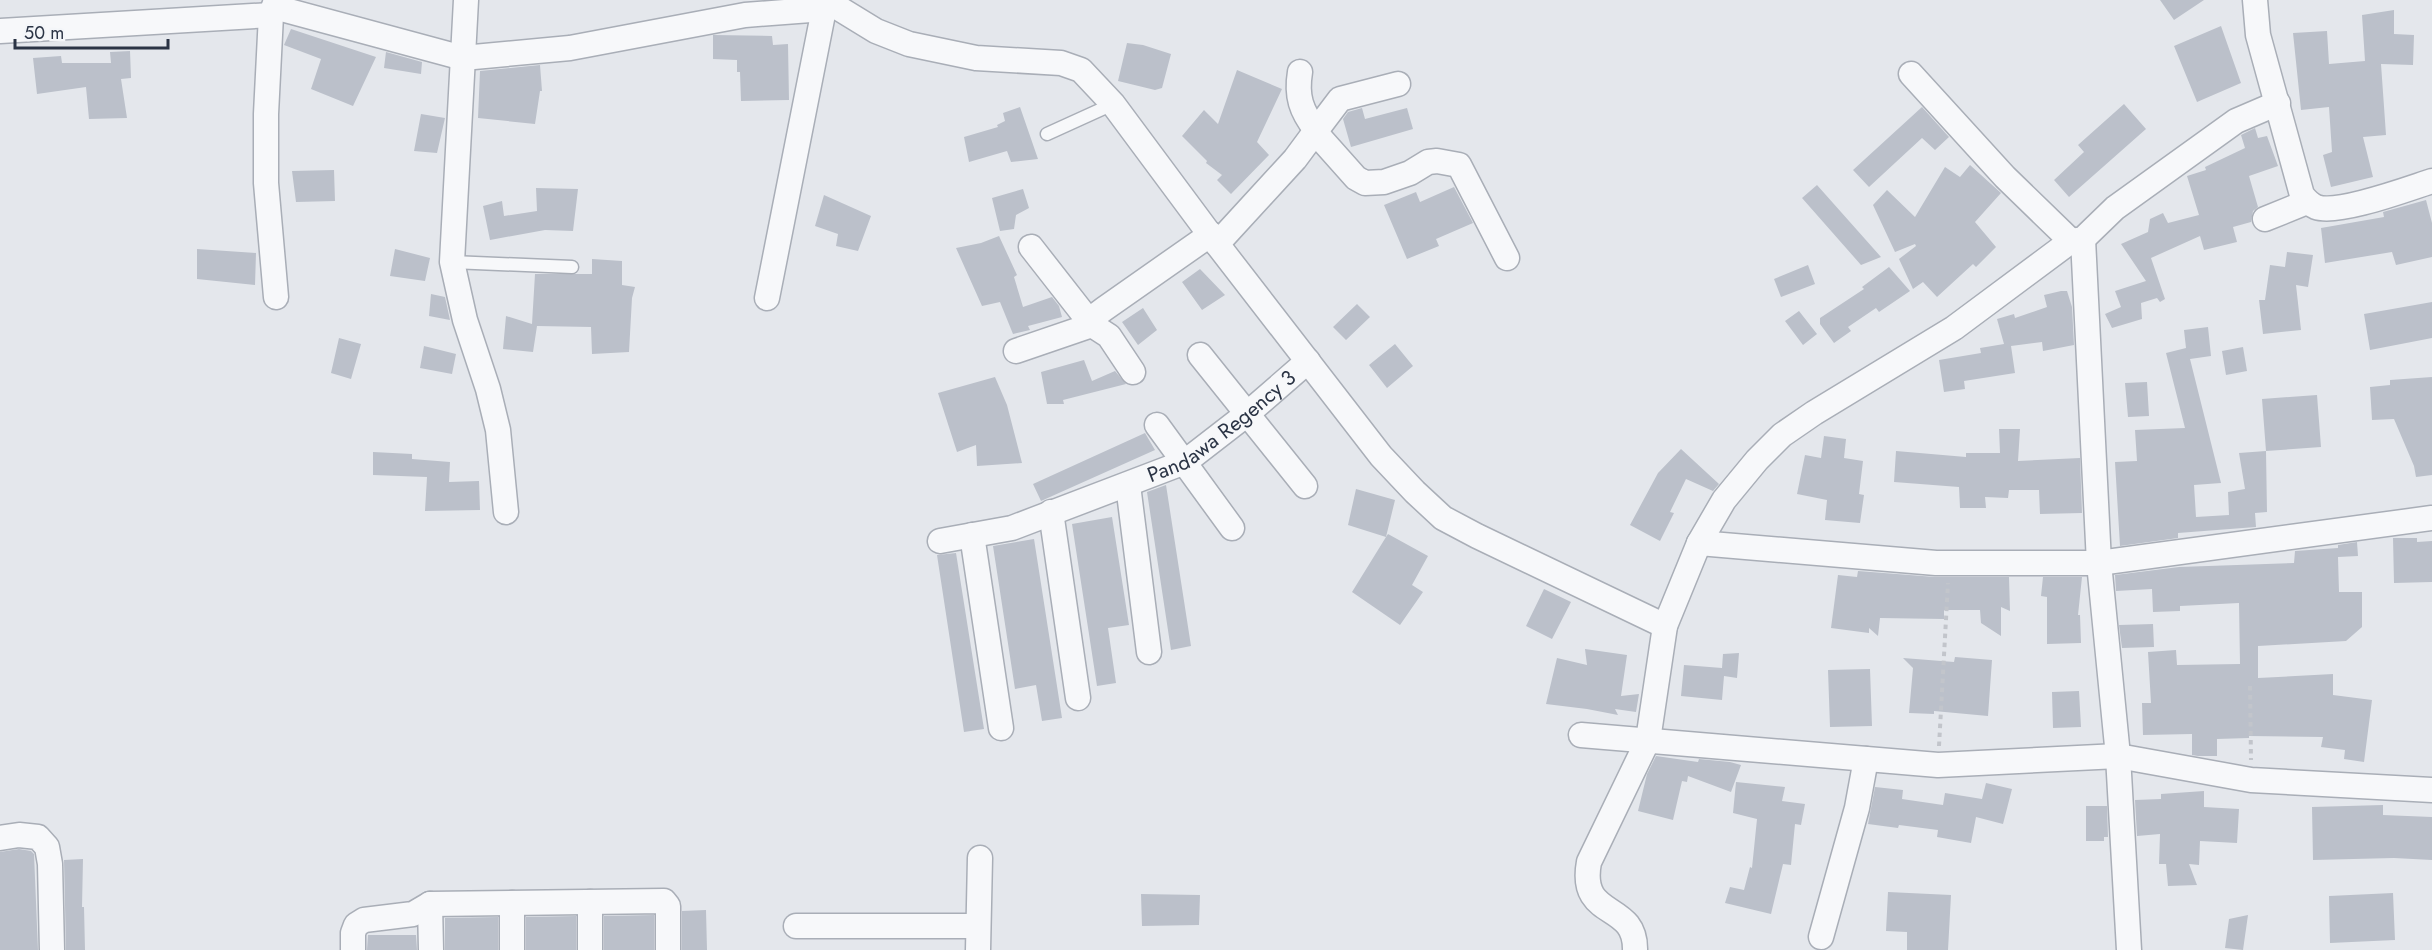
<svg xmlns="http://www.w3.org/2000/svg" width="2432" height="950" font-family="Jost,sans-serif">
<rect width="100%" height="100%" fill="#e4e7ec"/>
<path fill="#bbc0ca" d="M2160,0H2204L2174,20Z
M2394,10V34L2414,35L2413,65L2381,64L2386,135L2363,137L2373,177L2331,187L2323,155L2332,152L2329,107L2301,110L2293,33L2327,31L2329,64L2365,61L2362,15Z
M2221,26L2241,83L2197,102L2174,46Z
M291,29L376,57L353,106L311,89L321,59L284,45Z
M713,35L772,36L773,45L788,44L789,100L741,101L740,72H737V60L713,59Z
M1127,43L1143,45L1171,54L1162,88L1155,90L1118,81Z
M130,51L131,78L121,79L127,118L89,119L86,87L37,94L33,58L61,56L62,63H111L110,52Z
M386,52L422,62L421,74L384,68Z
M540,65L542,91H540L535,124L478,118L480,71Z
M1237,70L1282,89L1257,142L1269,155L1231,194L1217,180L1222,175L1206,163L1207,161L1182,136L1204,110L1218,124Z
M2124,104L2146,129L2069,197L2054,180L2084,152L2078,145Z
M1020,107L1038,159L1011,162L1007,151L969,162L964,137L998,127L997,125L1005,121L1003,113Z
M1922,107L1949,137L1935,150L1922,138L1869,187L1853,170Z
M1362,108L1365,119L1407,108L1413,129L1351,147L1343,119L1348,112Z
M421,114L445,118L437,153L414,151Z
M2255,128L2258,138L2267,136L2278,166L2249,176L2258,207L2253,211L2251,222L2233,227L2237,242L2204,250L2200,236L2151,258L2165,299L2160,302L2157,298L2141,303L2142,319L2112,328L2105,314L2121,307L2115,291L2146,281L2121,244L2148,232L2150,219L2163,213L2168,223L2199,215L2187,176L2206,170L2205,167L2245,148L2241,135Z
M1970,165L2001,193L1975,222L1996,247L1976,267L1973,264L1937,297L1923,282L1913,289L1899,259L1916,246L1915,244L1895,252L1873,205L1887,190L1915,217L1945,167L1960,177Z
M334,170L335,201L296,202L292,171Z
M1817,185L1881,257L1861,265L1802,198Z
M1454,187L1473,223L1436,239L1439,246L1407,259L1384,205L1416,192L1420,202Z
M536,188L578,189L573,231L545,230L490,240L483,206L502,201L504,216L537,211Z
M1023,189L1029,208L1016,215L1014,229L1000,231L992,198Z
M824,195L871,216L858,251L836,246L838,234L815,226Z
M2426,200L2432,223V257L2396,265L2392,252L2325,263L2321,228L2384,217L2383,212Z
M999,236L1017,275L1014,277L1023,307L1052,297L1059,306L1062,317L1028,326L1030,330L1013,334L1000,302L982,306L956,248L981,243Z
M197,249L256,253L255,285L197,279Z
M395,249L430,258L425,281L390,276Z
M2287,252L2313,255L2308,287L2296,285L2301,330L2263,334L2259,300H2265L2270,265L2285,267Z
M592,259L622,261V285L635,287L632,298L629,352L592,354L591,327L537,326L533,352L503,349L506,316L532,324L535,274H592Z
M1808,265L1815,284L1781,297L1774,279Z
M1889,267L1910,291L1879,312L1876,308L1848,327L1851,331L1834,343L1820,324V318L1864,289L1862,287Z
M1200,269L1225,295L1202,310L1182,282Z
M2061,291H2067L2072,307L2074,345L2043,351L2042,342L2011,346L2015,373L1964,381L1965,389L1944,392L1939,360L1981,353L1980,348L2004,344L1997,319L2014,314L2015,318L2047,307L2044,295Z
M431,294L445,297L450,320L429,316Z
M2432,302V338L2370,350L2364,314Z
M1357,304L1370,317L1346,340L1333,327Z
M1143,308L1157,330L1138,345L1122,322Z
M1799,311L1817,334L1803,345L1785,321Z
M2208,327L2211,356L2190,359L2221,483L2194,485L2196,517L2229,515L2228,492L2245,489L2239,453L2266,451L2267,512L2255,513L2256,527L2178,533V538L2120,546L2115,462L2137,461L2135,430L2185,428L2166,353L2186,348L2184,330Z
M339,338L361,344L351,379L331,373Z
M1395,344L1413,366L1387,388L1369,365Z
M424,346L456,354L452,374L420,368Z
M2243,347L2247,371L2226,375L2222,351Z
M1084,360L1092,381L1115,371L1126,384L1063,400L1064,404H1047L1041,372Z
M995,377L1007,405L1022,463L977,466L976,445L957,452L938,393Z
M2432,377V475L2416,477L2414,466L2394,419L2372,420L2370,387L2390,385V380Z
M2147,382L2149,416L2128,417L2125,383Z
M2317,395L2321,447L2266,451L2262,399Z
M1999,429H2020L2018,461L2080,458L2082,513L2040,514L2039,490H2009L2008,498L1985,497L1986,508H1960L1959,487L1894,482L1896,451L1966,457V453H2000Z
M1145,433L1155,450L1041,501L1033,484Z
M1824,436L1846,439L1844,458L1863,461L1859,494L1864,495L1860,523L1825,520L1827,500L1797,494L1805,455L1821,458Z
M1681,449L1719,484L1713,491L1686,479L1670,512L1674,513L1660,541L1630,525L1658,473Z
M373,452L412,454V459L450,462L449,482L479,481L480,510L425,511L427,477L373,475Z
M1166,485L1191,646L1171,650L1147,492Z
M1356,489L1395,500L1386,537L1388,534L1428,556L1412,585L1423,592L1400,625L1352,592L1386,537L1348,525Z
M1112,517L1129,625L1108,628L1116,683L1097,686L1072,524Z
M2393,538H2417V542L2432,541V582L2394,583Z
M1034,539L1062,718L1042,721L1036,685L1015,689L993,546Z
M2357,542L2358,556L2338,557L2339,592H2362V627L2346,641L2258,646V678L2333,674V695L2372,700L2364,762L2344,759L2345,750L2321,747L2323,737L2249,736V738L2217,739V756H2198L2192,755V734L2143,735L2142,703H2151L2148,652L2176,650L2177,665L2240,664L2239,603L2180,606V611L2153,612L2152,589L2116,591L2115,575L2179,567L2294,563L2295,551L2338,548V545Z
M956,553L984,729L964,732L937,555Z
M1858,571L1935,577H2009L2010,611L2001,607V636L1981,623L1980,610H1944V619L1880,618L1878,636L1869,628V633L1831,628L1838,575L1857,577Z
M2043,577H2082L2078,615H2080L2081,643L2047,644V597L2041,596Z
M1544,589L1571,602L1552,639L1526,626Z
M2153,624L2154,647L2122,648L2119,625Z
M1585,649L1627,655L1621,696L1639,694L1636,712L1615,709L1618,715L1587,709L1546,704L1557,658L1587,665Z
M1739,653L1737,678L1724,676L1722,700L1681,696L1684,665L1722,668L1723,654Z
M1955,657L1992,660L1988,716L1934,711V714L1909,713L1913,668L1903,658L1954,662Z
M1870,669L1872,726L1830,727L1828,670Z
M2079,691L2081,727L2053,728L2052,692Z
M1656,756L1698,762L1699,759L1730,762L1741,765L1731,792L1688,776L1687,782L1682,781L1673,820L1638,811L1647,774Z
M1736,782L1785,787L1782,801L1805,804L1801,825L1795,824L1791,865L1783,864L1771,914L1725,903L1730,887L1744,890L1750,867L1752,868L1757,819L1733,813Z
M1986,783L2012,789L2003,824L1976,817L1971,843L1937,837L1938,830L1899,825L1898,828L1868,824L1875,787L1903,790L1902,799L1943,805L1945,793L1982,799Z
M2204,791V807L2239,809L2237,843L2200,841L2199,865L2189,864L2197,885L2168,886L2166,864H2159L2160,834L2137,836L2135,800L2161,799V794Z
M2383,805V815L2432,817V860L2394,858L2313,860L2312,807Z
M2086,806H2107L2108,837H2104V841H2086Z
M19,849L31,851L34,854L38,950H0V852Z
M83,859L82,907H84L85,950H66L64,860Z
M1888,892L1951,895L1948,950H1907V932L1886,931Z
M2393,893L2395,940L2330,943L2329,896Z
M1141,894L1200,895L1199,925L1142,926Z
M706,910L707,950H682V911Z
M654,915V950H604V916Z
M2248,915L2243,950L2225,948L2229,919Z
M576,916V950H526V917Z
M498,917V950H445V918Z
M368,935H416L417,950H367Z"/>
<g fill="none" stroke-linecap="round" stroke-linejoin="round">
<g stroke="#a9aeb7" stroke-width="15">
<path id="service" d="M1047,134L1113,104
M452,262L572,267"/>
</g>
<g stroke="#a9aeb7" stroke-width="27">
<g id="minor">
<path d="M276,0L271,15L266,114V183L276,297"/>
<path d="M466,0L452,262L465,320L488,389L498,430L506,512"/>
<path d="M2255,0L2258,35L2302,195C2306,200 2309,204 2316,207C2338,215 2407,189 2432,181"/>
<path d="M827,1L876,31L909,44L976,58L1061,63L1081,70L1113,104L1217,244L1381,456L1415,492L1443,518L1477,536L1665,626"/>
<path d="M274,7L463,58L570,48L745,15L824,9"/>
<path d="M0,31L271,15"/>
<path d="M1300,72C1296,96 1301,111 1316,130"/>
<path d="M1911,74L2005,177L2071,241"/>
<path d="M1315,132L1340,99L1398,84"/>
<path d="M2265,219L2307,202"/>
<path d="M2083,239L2099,563L2118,756L2129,950"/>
<path d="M1217,244L1295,159L1315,132L1356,178L1365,183L1384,182L1410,173L1428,162L1437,161L1459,165L1507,258"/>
<path d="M1031,247L1092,325L1096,315L1104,309L1211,234"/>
<path d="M767,298L824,9L827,0"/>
<path d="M1016,351L1092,325L1109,336L1133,372"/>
<path d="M1200,355L1305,486"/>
<path d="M1157,425L1232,528"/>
<path d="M1128,485L1149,652"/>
<path d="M1051,512L1078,698"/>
<path d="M972,535L1001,728"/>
<path id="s1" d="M940,541L1012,528L1185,462L1247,414L1308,361"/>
<path d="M1699,543L1936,563H2099L2432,518"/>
<path d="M1581,735L1938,765L2118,756L2251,780L2432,790"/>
<path d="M0,838L19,835L38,837L47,847L50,864L52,950"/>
<path d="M590,902V950"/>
<path d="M512,903V950"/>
<path d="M430,904L431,950"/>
<path d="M796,926H978"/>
<path d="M1821,937L1857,808L1866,759"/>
<path d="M353,950V933L356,925L364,920L413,914L430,904L664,901L668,906V950"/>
<path d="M978,950L980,858"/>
<path d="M1635,950C1636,900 1578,921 1589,862L1648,740L1665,626L1699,543L1724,500L1757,460L1782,435L1814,413L1954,328L2071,241L2083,239L2115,208L2236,121L2278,103"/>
</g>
</g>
<path stroke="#c2c5cb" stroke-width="4" stroke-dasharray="4.5 4.5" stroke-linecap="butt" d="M2250,686L2251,760
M1939,746L1948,583"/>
<use href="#service" stroke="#f7f8fa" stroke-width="12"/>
<use href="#minor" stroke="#f7f8fa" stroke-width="24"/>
</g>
<g text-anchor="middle" stroke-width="4.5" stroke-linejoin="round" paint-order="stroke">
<g font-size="21" fill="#2b3445" stroke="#f4f6f9">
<text dy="7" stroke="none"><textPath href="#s1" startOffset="308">Pandawa Regency 3</textPath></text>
</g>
</g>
<path d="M15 39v9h153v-9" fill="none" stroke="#2b3445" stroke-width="3"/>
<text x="24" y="39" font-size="18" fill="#2b3445" stroke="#f4f6f9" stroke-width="4.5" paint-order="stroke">50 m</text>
</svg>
